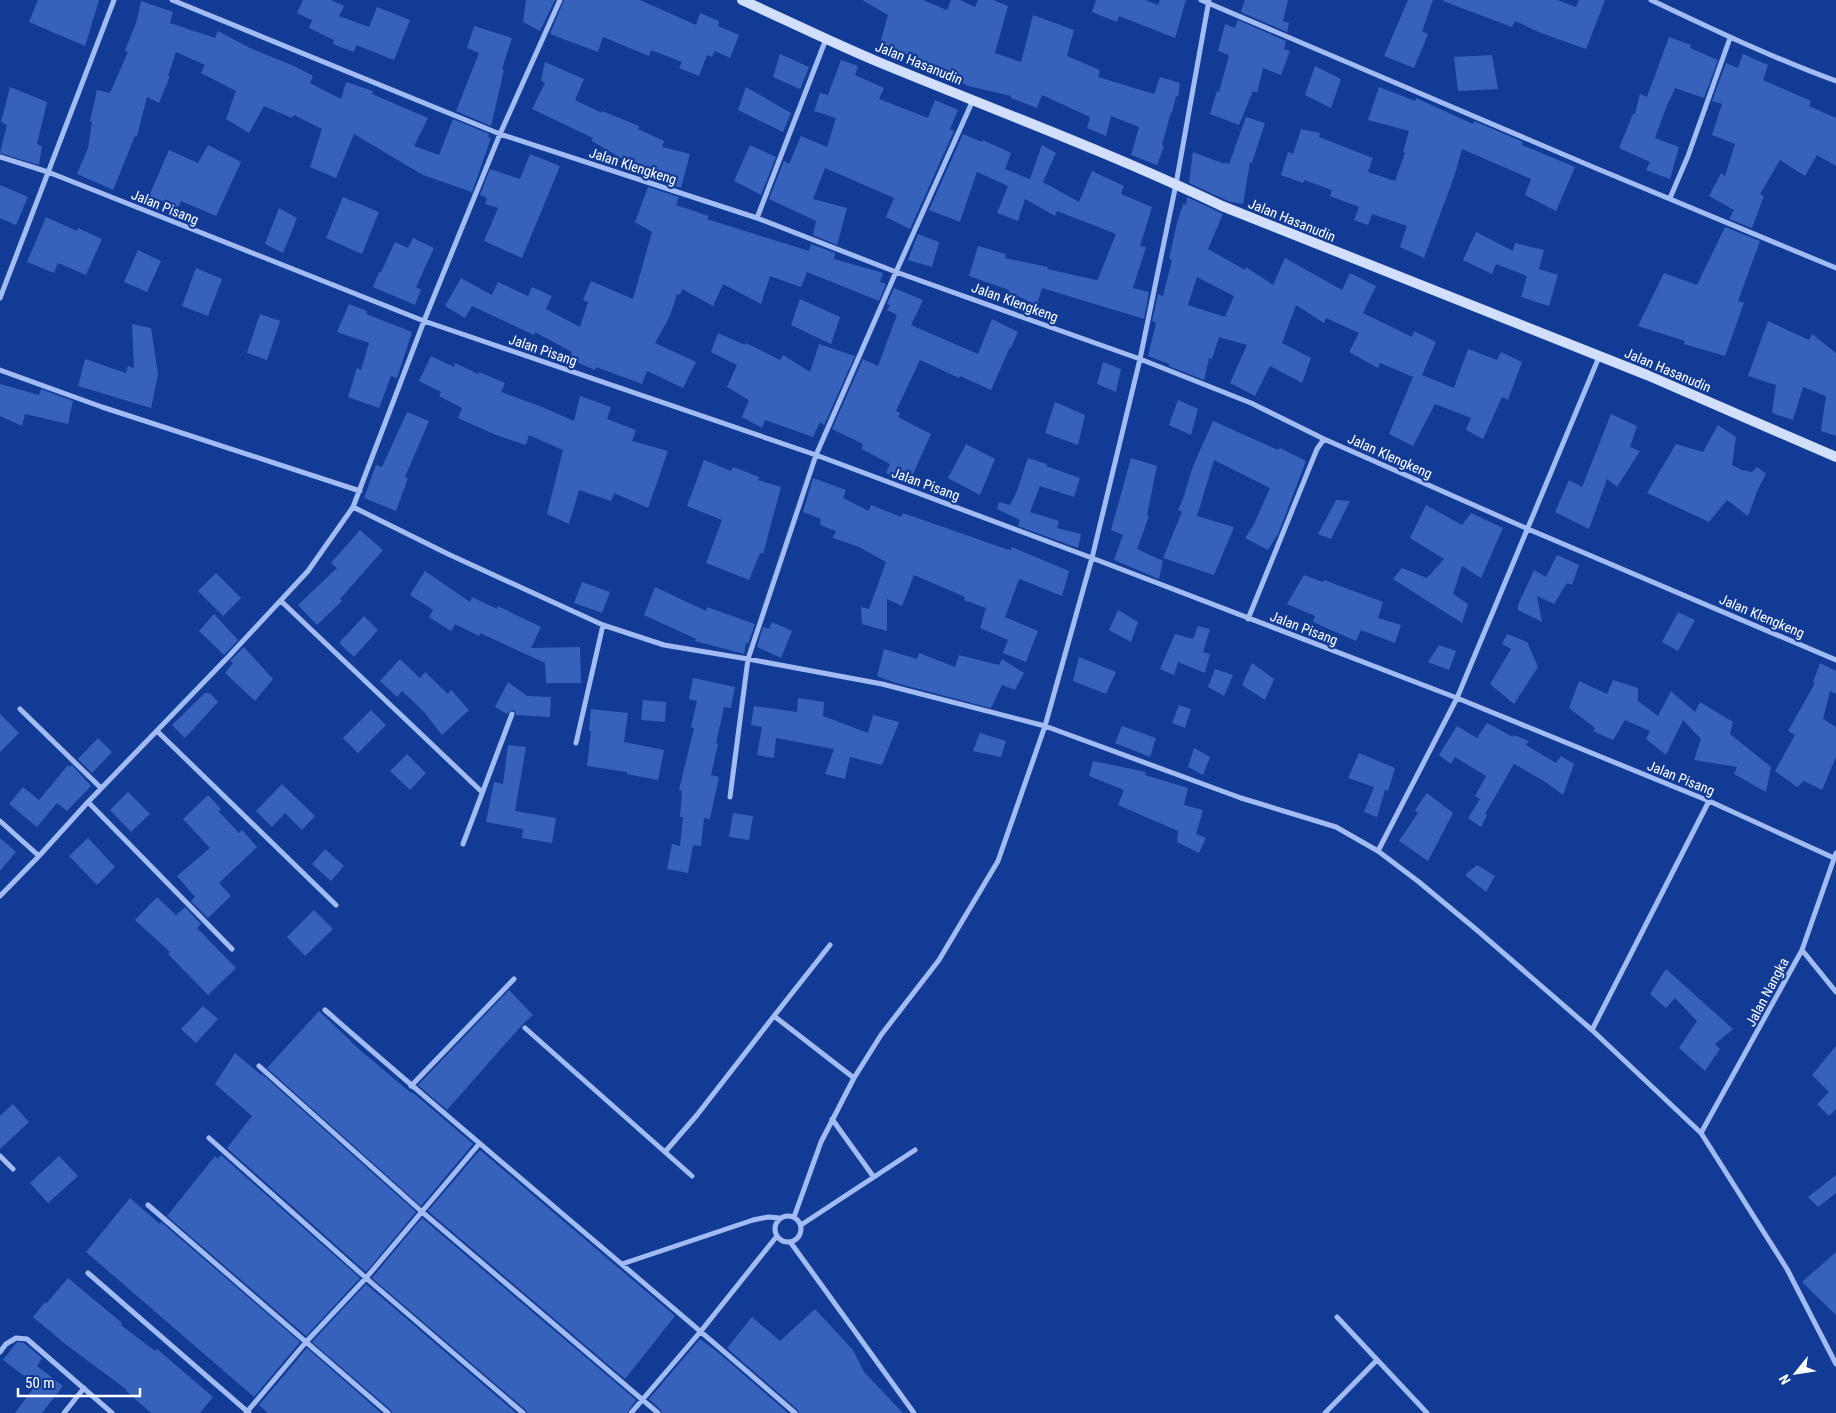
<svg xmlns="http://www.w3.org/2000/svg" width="1836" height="1413" font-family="'Roboto Condensed',sans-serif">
<rect width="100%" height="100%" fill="#123b95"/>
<path fill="#3662bc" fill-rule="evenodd" d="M38,0H99L85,46L29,22Z
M303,0H331L344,6L339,16L369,27L377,7L410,20L394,60L356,45L354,52L333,44L334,40L309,28L312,20L297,13Z
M526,0H555L540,31L523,22Z
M564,0H640L696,25L700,13L719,21L718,26L739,35L730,58L715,51L712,57L707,55L699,76L679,68L682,62L651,50L649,56L603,37L598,52L550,34Z
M862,0H923L947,10L951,0H960L975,7L978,0H993L1008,6L995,53L1021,62L1033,15L1074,30L1067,56L1100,70L1098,77L1154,94L1160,77L1180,83L1178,97L1176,96L1172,113L1171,112L1162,145L1164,146L1157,165L1131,155L1139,127L1111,116L1106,136L1087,128L1090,117L1042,95L1037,108L1011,98V96L968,86L943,72L944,70L880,43L888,15Z
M1096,0H1145L1158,5L1160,0H1186L1175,38L1119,16L1117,22L1092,12Z
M1245,0H1288L1283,21L1289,23L1287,32L1241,12Z
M1408,0H1433L1422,31L1428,34L1414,68L1384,56Z
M1443,0H1557L1576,7L1579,0H1605L1586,49L1541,33L1515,21L1512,27L1443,1Z
M141,1L173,12L170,23L215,38L218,31L250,48L294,66L313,76L310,83L341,99L346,82L373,91L372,94L428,118L414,146L439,155L453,119L489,134L488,137L491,138L472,192L423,175L354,134L336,178L310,167L322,129L294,115L292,118L264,106L249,133L226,119L236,91L201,73L205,65L176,52L168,76H170L159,103L147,97L137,136H135L113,190L77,174L88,148L92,122L90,121L97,90L110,93L128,52L125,51L137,20Z
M1238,20L1286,41L1284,49L1290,51L1281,75L1263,68L1257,93L1253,91L1239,125L1210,114L1217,91L1219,92L1229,55L1218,51L1225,24L1235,28Z
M474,26L512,38L502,69L504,70L491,126L456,111L479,53L467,48Z
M1669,37L1691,45L1690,48L1718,60L1704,98L1675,88L1669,102H1668L1655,138L1679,147L1670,179L1646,170L1650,162L1619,148L1633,114H1635L1640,94L1647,97Z
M780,54L809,67L800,89L773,77Z
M1743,54L1768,65L1763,80L1811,101L1809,106L1836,118V166L1817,155L1805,176L1780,160L1760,194L1764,196L1752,228L1729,219L1734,210L1709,196L1721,173L1725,176L1735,144L1712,135L1722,104L1712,101L1726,63L1738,68Z
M1492,55L1498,89L1458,91L1454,57Z
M841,60L858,66L855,75L884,88L879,99L928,118L935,100L958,110L950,129L954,131L910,229L886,217L894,198L825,168L813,199L847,208L837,245L813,235L816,221L769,199L784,161L789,164L801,136L827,147L836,118L814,111L820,93L828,95Z
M545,62L584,79L575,100L602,113V111L639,126L638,129L664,141L662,147L690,154L681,188L652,179L654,173L631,164L592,141L593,138L532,109L545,83L541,81Z
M1315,66L1341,79L1331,108L1305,95Z
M10,87L47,102L37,144L42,146L39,165L0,153L7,125L1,122Z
M746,87L791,113L783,132L738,110Z
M1379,87L1415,101L1416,98L1473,124L1474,121L1523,142L1522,145L1575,167L1556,211L1525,195L1531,179L1462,149L1455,174L1424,258L1400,247L1407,226L1372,214L1368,225L1354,220L1359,207L1330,196L1332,190L1304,180L1303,183L1281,175L1288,152L1293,154L1301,129L1320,133L1319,137L1373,158L1368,172L1395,181L1405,153L1403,152L1409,131L1368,120Z
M1246,117L1265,123L1252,163L1250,162L1243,204L1228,201L1189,183L1193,152L1225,164V162L1229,164Z
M963,134L982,142L983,140L1011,153L1005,169L1030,179L1042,145L1056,153L1043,182L1079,202L1092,171L1124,186L1121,194L1152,207L1140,246L1146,247L1133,288L1149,292L1144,319L1042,288L1037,305L1009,292V290L969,276L978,246L1006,254L1005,258L1048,267L1047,269L1096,280L1098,279L1116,234L1057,211L1055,216L1025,199L1018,221L997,213L1008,186L977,172L960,222L929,210Z
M208,145L241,162L216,216L181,201L178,207L149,196L169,150L198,163Z
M750,145L776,157L761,195L734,181Z
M530,154L560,166L522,258L484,241L498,208L485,204L487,198L480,195L490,169L520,179Z
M0,185L28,197L16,225L0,218Z
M648,187L679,197L676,205L709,216L707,219L809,251L811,244L835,253L834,259L883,273L880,282L886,284L879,301L807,272L801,287L770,276L761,304L723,284L713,306L682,289L680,295L677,294L670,316L655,343L696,362L683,388L647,371L642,384L596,367L595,370L569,359L572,352L535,332L534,335L472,306L465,318L445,306L461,278L492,295L498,282L528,296L532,287L552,296L546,309L580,327L588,302L583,300L591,281L633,299L652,232L635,222Z
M343,197L379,212L362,254L326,238Z
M1187,197L1223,214L1208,249L1245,270L1246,267L1273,285L1285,258L1342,290L1350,273L1376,286L1363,313L1412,337L1414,331L1436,342L1422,375L1454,388L1468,349L1497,360L1501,352L1522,362L1508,400L1502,397L1483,439L1466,430L1471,418L1435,404L1413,446L1389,434L1413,377L1380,363L1378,368L1349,352L1359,333L1326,318L1324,323L1296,305L1282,343L1311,358L1302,383L1270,366L1255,396L1230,383L1247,345L1219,337L1212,359L1209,358L1204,380L1169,366V364L1148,356L1156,323L1152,321L1158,294L1163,296L1172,260L1169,259L1177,223L1183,204L1186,205ZM1197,277L1234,296L1225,317L1188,305Z
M279,208L297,218L283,253L265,244Z
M46,217L77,231L78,228L102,239L86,275L58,263L54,273L27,262Z
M1725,227L1760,241L1738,301L1744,303L1725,356L1684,344L1685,341L1638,326L1664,273L1697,285Z
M1476,232L1513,251L1515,243L1544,250L1539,269L1558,275L1549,306L1521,297L1527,276L1496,264L1492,274L1463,260Z
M918,234L939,242L932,267L908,260Z
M413,238L434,248L416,287L421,290L415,305L373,287L379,272H381L395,242L408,248Z
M138,250L161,261L147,292L124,282Z
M196,268L222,279L208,316L182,306Z
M894,288L923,300L911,325L978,354L992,319L1018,332L1011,348L1010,347L991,390L960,376L959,378L920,360L896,411L900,413L898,417L931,434L909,483L886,473L890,464L862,449L863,444L832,429L863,359L878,366L897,315L887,310L890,305L887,304Z
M800,299L840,317L831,344L791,325Z
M349,304L367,311L366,314L412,332L397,378L391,376L379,408L348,397L357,368L361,370L369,343L337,332Z
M260,314L280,321L267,360L247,353Z
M1768,321L1809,340L1812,334L1836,353V436L1821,431L1826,396L1803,387L1793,420L1772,413L1776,385L1748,376Z
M132,324L151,328L158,374L151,408L78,386L85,359L126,373L128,366L134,368Z
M718,333L745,345L746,343L780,360L783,355L810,372L819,344L855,356L824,425L820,422L813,437L765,420L762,428L742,417L749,400L727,387L737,365L711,352Z
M431,356L454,367L455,363L478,374L479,372L505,383L501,392L542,407L574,421L580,396L611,407L607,419L636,430L632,441L668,451L648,508L614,493L611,501L579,490L569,524L547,514L563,450L529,435L526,445L496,435L458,418L462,408L439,396L441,392L419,381Z
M1103,362L1121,369L1116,392L1097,384Z
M0,384L39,395L41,389L73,401L68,424L25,414L22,426L0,416Z
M1178,400L1198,409L1191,435L1169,425Z
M1055,402L1085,415L1078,445L1045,433Z
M407,412L429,421L405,477L408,478L396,511L364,498L376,465L382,467Z
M1611,414L1637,426L1630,447L1640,451L1617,487L1607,479L1589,529L1555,512L1569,480L1582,487Z
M1213,421L1278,450L1280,448L1306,461L1278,534L1268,550L1245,538L1254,524L1270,488L1214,460L1197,516L1234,527L1214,575L1163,558L1182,512L1178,510L1183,499L1193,466Z
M1718,425L1736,437L1732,465L1742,470L1752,472L1757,467L1766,474L1758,489L1748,516L1727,500L1709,522L1647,493L1676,444L1703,452Z
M966,444L995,459L980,495L948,478Z
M1028,458L1047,464L1046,466L1080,478L1074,497L1040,486L1030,512L1059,521L1057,528L1081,534L1078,548L1018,526L1020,520L997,509L999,502L1010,505L1017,491Z
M1131,458L1157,466L1147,515L1149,516L1137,549L1163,561L1159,579L1114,560L1123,535L1111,530Z
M704,460L731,471L733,467L759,477L758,480L781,487L763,554L760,553L749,580L706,563L722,520L687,506Z
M813,478L846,490L843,498L869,511L871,505L901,517L903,513L1006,549L1011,550L1012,547L1069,571L1062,596L1020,579L1018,582L1005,617L1038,631L1026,662L1003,653L1008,640L980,628L986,608L964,600L965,597L914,575L902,606L887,599V631L862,624L861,607L869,609L886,562L859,547L833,538L836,531L820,525L821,519L803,512Z
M1336,500L1350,501L1331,539L1318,534Z
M1426,505L1462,525L1471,513L1503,528L1481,578L1462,566L1453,594L1468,604L1462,623L1393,579L1402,568L1427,578L1444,559L1410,538Z
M360,530L383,550L340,599L342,601L317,625L298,605L337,568L331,563Z
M1557,555L1579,565L1572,585L1567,583L1554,604L1537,596L1542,622L1518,610V605L1534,570L1546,577Z
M425,571L470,602L472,597L497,609L498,606L541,627L531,648L580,647L581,683H546L545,663L480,633L479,636L455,624L451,631L429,617L433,610L410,595Z
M216,573L241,598L223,616L198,591Z
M1304,575L1323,582L1324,580L1383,602L1378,618L1401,625L1395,643L1361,630L1356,641L1313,622L1315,616L1287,604Z
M582,582L610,592L602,613L574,603Z
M655,587L706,611L707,607L755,624L748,644L746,643L744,654L695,641L696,639L644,615Z
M1118,610L1138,622L1131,642L1109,630Z
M1678,612L1695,620L1678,651L1662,642Z
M214,614L238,640L224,655L199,631Z
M364,616L378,630L354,657L339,643Z
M772,622L792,631L781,658L757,647L763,627L769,629Z
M1198,626L1210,629L1203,652L1210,654L1205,673L1178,662L1174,675L1160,669L1175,634L1193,639Z
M1507,634L1527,642L1538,667L1514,704L1490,684L1511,649L1502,644Z
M1439,645L1456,651L1449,670L1428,662Z
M244,647L273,679L255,701L225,673L233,663L230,661Z
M884,649L917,659L919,653L955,667L959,655L999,665L1002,659L1024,673L1015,690L1002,685L991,708L896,683L877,676Z
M1079,657L1116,672L1106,694L1073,681Z
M400,659L420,678L425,672L448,694L451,690L469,710L442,735L424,712L402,691L397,697L380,681Z
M1252,663L1274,679L1265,700L1242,685Z
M1820,663L1836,671V694L1830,691L1823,719L1836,727V757L1822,790L1804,781L1797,787L1775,771L1795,735L1788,731L1815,683L1813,682Z
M1215,669L1233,675L1224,696L1208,687Z
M693,678L735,687L731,708L724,707L716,743L718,744L711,775L719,777L710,819L704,818L701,846L693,845L688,873L667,869L672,844L680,846L683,817H680L682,791L679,790L694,728L691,727L697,701L689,699Z
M1613,680L1638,688V701L1658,716L1671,691L1695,712L1700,702L1733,722L1730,734L1771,767L1766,792L1734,774L1737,767L1694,760L1701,739L1683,720L1666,755L1646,739L1650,731L1625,720L1613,740L1593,731L1595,728L1569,708L1579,681L1607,694Z
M508,682L527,696L551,697L550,717L516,715L515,711L512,710L507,714L495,707Z
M205,693H210L218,702L185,738L172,725Z
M798,698L824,702L823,716L868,733L873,715L899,722L882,765L850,757L845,779L825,774L834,749L776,738L774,758L757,755L762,727L751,725L754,706L797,712Z
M643,700L666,702L665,722L641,720Z
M1179,705L1191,709L1185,728L1172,723Z
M591,709L628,713L624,742L664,750L658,780L627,774V772L587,766L591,731H589Z
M371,710L386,725L358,753L343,738Z
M0,714L19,733L0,752Z
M1487,723L1513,737L1514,735L1529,741L1526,745L1556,763L1561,756L1574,764L1563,795L1544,781L1514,764L1485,814L1487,815L1481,827L1468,818L1480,799L1475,796L1486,776L1455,757L1451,764L1439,755L1457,726L1477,738Z
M1122,726L1156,738L1150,757L1115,743Z
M980,733L1006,741L1001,757L973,751Z
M98,738L112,752L92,773L78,759Z
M508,745L526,747L515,811L556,818L552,843L522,838L523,829L486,822L494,782L503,784Z
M1194,748L1210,757L1203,775L1188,767Z
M1359,753L1395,768L1388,791L1385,790L1377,817L1364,812L1374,787L1348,778Z
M407,754L426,773L410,790L390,771Z
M1093,761L1146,772L1145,775L1188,788L1184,805L1203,810L1196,834L1206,838L1199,853L1177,842L1178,831L1118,805L1124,790L1089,776Z
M68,765L70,767L72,765L91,786L67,811L57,803L37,827L9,804L23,787L39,800Z
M282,784L315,816L302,830L285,813L272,827L256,811Z
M128,792L150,814L131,832L110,810Z
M1427,793L1453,813L1428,861L1399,841L1418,813L1415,810Z
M208,795L221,809L219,812L239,833L242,830L257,847L219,883L231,896L208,918L191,901L195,897L177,876L210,848L183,819Z
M733,813L753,816L749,840L729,837Z
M0,838L16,852L0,871Z
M88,838L115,867L97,885L69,856Z
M325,849L344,866L331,881L312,864Z
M1477,865L1495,876L1486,892L1465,875Z
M157,897L176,915L185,907L201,924L197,928L236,968L208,995L168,954L170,952L135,920Z
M314,910L333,929L305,956L287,937Z
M1666,969L1733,1029L1715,1044L1720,1049L1705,1071L1679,1048L1697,1021L1675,998L1666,1008L1650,994Z
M509,990L533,1015L522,1025L447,1110L418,1085Z
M203,1006L218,1019L196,1043L181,1029Z
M319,1011L360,1050L411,1093L412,1092L473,1144L421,1206L267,1068Z
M1836,1046V1109L1829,1116L1817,1104L1829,1092L1812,1075Z
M235,1053L261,1075L262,1074L416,1212L366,1272L227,1148L252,1116L215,1084Z
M13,1104L29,1122L0,1149V1116Z
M480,1150L675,1316L625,1379L428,1211Z
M221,1155L360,1278L306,1336L167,1216L215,1156L218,1159Z
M59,1156L78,1176L48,1203L30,1183Z
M1836,1175V1193L1818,1207L1808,1197Z
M130,1198L160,1224L161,1222L300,1342L254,1397L86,1252Z
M422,1218L636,1400L627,1413H527L526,1410L372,1278Z
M1836,1252V1315L1802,1282Z
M68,1278L122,1323L121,1325L155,1351L157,1349L213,1397L200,1413H151L126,1391L127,1390L64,1343L33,1317L45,1302L46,1304Z
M366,1284L516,1413H392L391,1410L312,1342Z
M815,1309L853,1350L864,1372L903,1413H799L798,1410L727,1348L752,1317L780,1341Z
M700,1339L721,1355L788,1413H662L661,1410L649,1399Z
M17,1342L24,1343L42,1358L37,1366L63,1386L42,1413H15L36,1385L3,1360Z
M307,1348L381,1413H268L259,1405Z"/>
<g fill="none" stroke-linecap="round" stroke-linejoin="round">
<path stroke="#a2bcf3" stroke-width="5" d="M172,0L500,134L757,218L896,272L1140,359L1251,403L1324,439L1528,529L1836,660
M1201,0L1593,167L1836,268
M1651,0C1712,29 1773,58 1836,81
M0,157L48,172L424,321L816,455L1092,558L1457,698L1709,801L1834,858
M1670,198L1688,156L1730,38
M757,218L826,39
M0,298L114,0
M0,370L102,407L360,491
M353,507L448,554L603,625L664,645L748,659L882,684L1045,726L1241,798L1336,827L1378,851L1419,882L1478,931L1592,1030L1701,1133L1787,1269L1836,1364
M281,601L482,792
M1248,619L1317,449L1324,439
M20,709L101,788
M157,731L336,905
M576,743L603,625
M730,797L748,659L816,455L896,272L973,100
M0,821L39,856
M463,844L512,714
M1378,851L1457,698L1599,357
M0,896L39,856L88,802
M830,945L774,1016L854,1078
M232,949L88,802L229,656L308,571L353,507L424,321L500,134L560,0
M1802,950L1836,992
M325,1010C480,1146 639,1277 795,1413
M525,1028L692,1176
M1592,1030L1709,801
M259,1066L421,1211L658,1413
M411,1086L514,979
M832,1119L873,1176
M1701,1133L1802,950L1836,853
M209,1138L366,1278L523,1413
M665,1152L697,1115L774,1016
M0,1156L13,1169
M148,1205L388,1413
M775 1229a13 13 0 1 1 26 0a13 13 0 1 1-26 0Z
M794,1217L821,1142L854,1078L881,1035L939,960L998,861L1045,726L1092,558L1140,359L1176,184L1209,0
M801,1225L915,1150
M791,1243L914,1413
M622,1264L753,1220L768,1217L780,1218
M88,1273L249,1413
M1337,1317L1427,1413
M0,1352L6,1344L16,1338L27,1339L112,1413
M64,1413L84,1388
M246,1413L306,1342L366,1278L479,1144
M631,1413L701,1331L777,1236
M1325,1413L1377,1360"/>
<path stroke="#d1dffd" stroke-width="10" d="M742,0C786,20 831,42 876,61C992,109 1109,152 1222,206L1647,375L1836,457"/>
</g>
<g text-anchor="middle" stroke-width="4.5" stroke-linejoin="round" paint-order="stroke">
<g font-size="14" fill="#fff" stroke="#123b95">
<text transform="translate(919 63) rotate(22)" y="5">Jalan Hasanudin</text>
<text transform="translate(633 166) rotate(18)" y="5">Jalan Klengkeng</text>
<text transform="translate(165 207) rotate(22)" y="5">Jalan Pisang</text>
<text transform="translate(1292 220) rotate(22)" y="5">Jalan Hasanudin</text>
<text transform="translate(1015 302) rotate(20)" y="5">Jalan Klengkeng</text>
<text transform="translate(543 350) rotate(19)" y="5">Jalan Pisang</text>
<text transform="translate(1668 370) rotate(23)" y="5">Jalan Hasanudin</text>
<text transform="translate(1390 456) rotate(24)" y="5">Jalan Klengkeng</text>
<text transform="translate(926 484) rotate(20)" y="5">Jalan Pisang</text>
<text transform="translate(1762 616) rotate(23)" y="5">Jalan Klengkeng</text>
<text transform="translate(1304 628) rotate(21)" y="5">Jalan Pisang</text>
<text transform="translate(1681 778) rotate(22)" y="5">Jalan Pisang</text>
<text transform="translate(1767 992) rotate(-62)" y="5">Jalan Nangka</text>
</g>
</g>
<g transform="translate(1796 1373) rotate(240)" stroke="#123b95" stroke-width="4" paint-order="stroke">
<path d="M0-4L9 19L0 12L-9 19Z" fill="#ffffff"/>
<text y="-8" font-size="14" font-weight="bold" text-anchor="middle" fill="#ffffff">N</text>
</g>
<path d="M18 1388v8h122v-8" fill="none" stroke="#ffffff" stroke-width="2.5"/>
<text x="25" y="1388" font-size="15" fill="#ffffff" stroke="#123b95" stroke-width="4" paint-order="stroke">50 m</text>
</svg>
